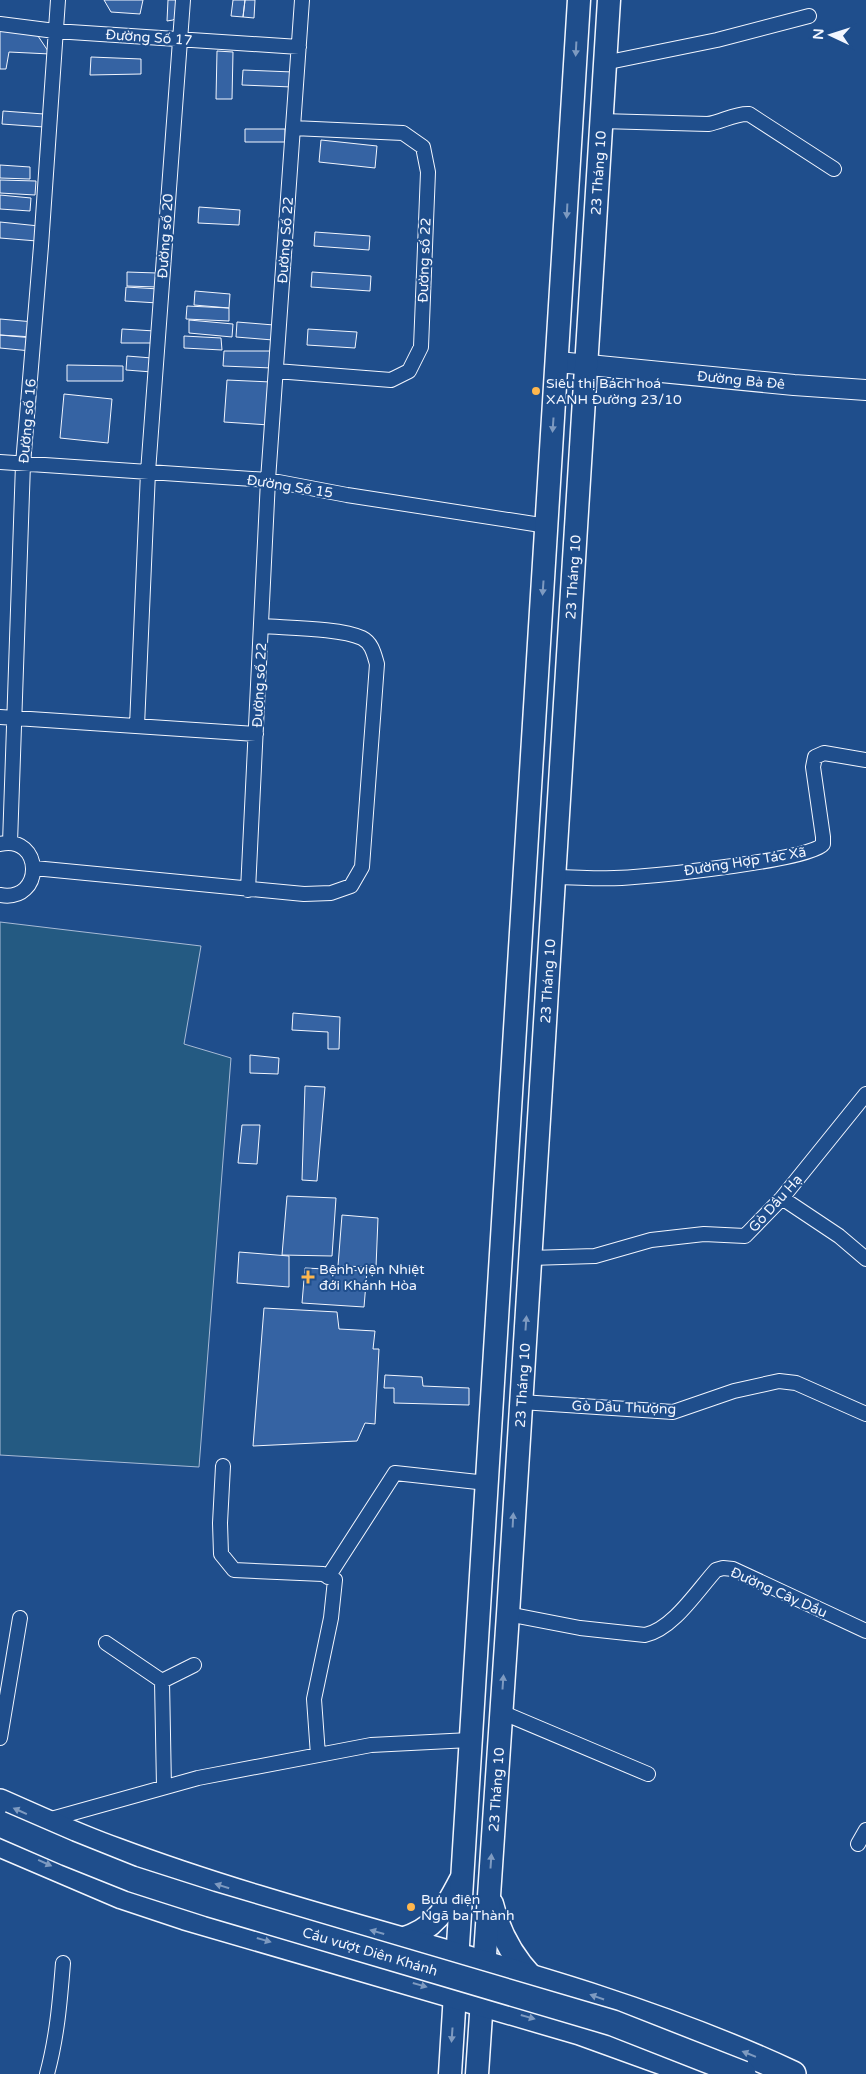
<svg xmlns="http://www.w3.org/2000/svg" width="866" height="2074" font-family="'Varela Round',sans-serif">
<rect width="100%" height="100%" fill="#1f4e8c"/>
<path fill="#245a82" stroke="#a8bbd7" d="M0,922L201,946L184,1044L231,1058L199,1467L0,1455Z"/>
<path fill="#3563a3" stroke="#f2f6ff" d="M104,0H143L140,14L111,12Z
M168,0H181L180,14L173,20L167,21Z
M233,0H245L243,17L231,16Z
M245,0H255L254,18L243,17Z
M0,30L36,33L50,54L9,52L6,69H0Z
M217,51L233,52L232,99H216Z
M91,57L141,59V74L90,75Z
M243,70L293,72L292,87L242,85Z
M3,111L44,114V127L2,124Z
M245,129H285V142H245Z
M321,140L377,146L375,168L319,162Z
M0,165L30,167V179L0,178Z
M0,180L36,181L35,195L0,193Z
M0,195L31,198L30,211L0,209Z
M199,207L240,210L239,225L198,223Z
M0,222L39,226L37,241L0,238Z
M315,232L370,236L369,250L314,246Z
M127,272L157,273V287L127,286Z
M312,272L371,276L370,291L311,287Z
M126,287L159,289L158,303L125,301Z
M195,291L230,294L229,308L194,305Z
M187,306L229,308V321L186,319Z
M0,319L34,322L33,337L0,335Z
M189,320L233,324L232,337L189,333Z
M237,322L274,325L273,340L236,337Z
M122,329L155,331V343H121Z
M308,329L357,332L355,348L307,345Z
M0,335L33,338L31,351L0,348Z
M184,336L221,338L222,350L184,348Z
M224,351H272V368L223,366Z
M127,356L152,358V372L126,370Z
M67,365L123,366V381H67Z
M227,380L271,382L269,425L224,422Z
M64,394L112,399L108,443L60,438Z
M293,1013L340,1017L339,1049H328V1032L292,1030Z
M250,1055L279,1058L278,1074L250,1073Z
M305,1086L325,1087L317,1181L302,1180Z
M242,1125H260L257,1164L238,1163Z
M287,1196L336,1198L332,1256L282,1255Z
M342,1215L378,1218L376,1267L338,1266Z
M239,1252L289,1256V1287L237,1283Z
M305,1268L367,1271L364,1307L302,1303Z
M264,1308L337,1312L339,1329L375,1331L373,1349H379L375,1424L365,1423L357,1441L253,1446Z
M385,1375L422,1377L423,1386L469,1388V1405L394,1403V1388H384Z"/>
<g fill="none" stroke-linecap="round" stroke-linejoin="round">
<g stroke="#f2f6ff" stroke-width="16">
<path id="street" d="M0,24L55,31L299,47
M604,63L717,40L809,16
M601,121L708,124C721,122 736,113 749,114L834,169
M276,371L391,380L409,371L421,347L428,172L423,147L403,133L293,128
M0,462L268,480L347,495L547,526
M0,717L256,734
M137,726L148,472L183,0
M10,843L23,464L41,246L58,0
M0,844C43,834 45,903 0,895
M34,868L304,894L331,893L351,886L362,867L377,664C374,654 372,643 362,638C341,628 287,628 262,626
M554,877C580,877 607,880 634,877C661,875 812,860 823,844V837L813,767L815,757L824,753L866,760
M248,890L268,480L302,0
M782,1198L839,1236L866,1259
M530,1258L595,1256L651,1240L704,1234L745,1236L782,1198L866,1094
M521,1402L673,1412L734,1391L779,1381L796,1383L866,1414
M223,1466L220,1523L221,1554L234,1570L323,1574L335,1580L331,1618L314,1699L318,1755
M328,1577L395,1473L487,1483
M508,1614L580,1628L645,1635C673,1629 697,1591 716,1570L723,1568L733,1569L866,1631
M106,1643L162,1681
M501,1712L648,1774
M0,1738L20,1618
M164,1787L162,1681L194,1665
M44,1821L198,1778L371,1745L470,1740
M858,1844L866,1830
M47,2074C57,2037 60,2001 63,1963"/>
</g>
<g stroke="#f2f6ff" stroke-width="22">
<g id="secondary">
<path id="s1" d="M558,362L794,385L866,390"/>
</g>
</g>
<g stroke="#f2f6ff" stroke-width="25">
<g id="primary">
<path d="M492,1904C499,1932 512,1956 532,1977"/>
<path d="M402,1939C435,1929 445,1910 460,1881"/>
<path d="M450,2074L579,0"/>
<path id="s2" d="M477,2074L508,1614L609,0"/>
</g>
</g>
<g stroke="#f2f6ff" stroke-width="28">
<path id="highway" d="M0,1802C39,1819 77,1837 117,1851C339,1934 577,1973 793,2074
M0,1844L122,1896L185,1917L580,2032L696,2074"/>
</g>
<use href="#street" stroke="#1f4e8c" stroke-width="14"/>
<use href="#secondary" stroke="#1f4e8c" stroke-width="20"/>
<use href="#primary" stroke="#1f4e8c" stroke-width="22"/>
<use href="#highway" stroke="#1f4e8c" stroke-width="25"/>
<g stroke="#f2f6ff" stroke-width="28" stroke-linecap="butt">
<g id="highway-bridge">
<path id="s3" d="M0,1824L67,1853L132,1879L210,1904L613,2023L743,2074"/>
</g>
</g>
<use href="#highway-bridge" stroke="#1f4e8c" stroke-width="25"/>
</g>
<defs><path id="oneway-solid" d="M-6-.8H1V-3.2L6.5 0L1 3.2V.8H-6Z" transform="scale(1.25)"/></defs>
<g fill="#7e9ac0">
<use href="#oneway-solid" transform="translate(576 49) rotate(93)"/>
<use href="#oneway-solid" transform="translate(567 211) rotate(93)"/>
<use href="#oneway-solid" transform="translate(553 425) rotate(94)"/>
<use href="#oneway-solid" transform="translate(543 588) rotate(94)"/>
<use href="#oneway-solid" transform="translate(526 1323) rotate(-86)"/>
<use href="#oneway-solid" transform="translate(513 1520) rotate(-87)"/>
<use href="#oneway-solid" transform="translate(503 1682) rotate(-86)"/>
<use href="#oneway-solid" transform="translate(20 1811) rotate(-156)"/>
<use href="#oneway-solid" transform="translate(491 1861) rotate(-86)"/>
<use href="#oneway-solid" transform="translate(45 1863) rotate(24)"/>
<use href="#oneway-solid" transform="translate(222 1886) rotate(-163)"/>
<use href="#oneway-solid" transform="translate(377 1932) rotate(-164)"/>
<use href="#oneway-solid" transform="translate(264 1940) rotate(16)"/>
<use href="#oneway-solid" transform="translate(420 1985) rotate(16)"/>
<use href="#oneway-solid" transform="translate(597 1997) rotate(-161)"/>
<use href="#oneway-solid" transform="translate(528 2017) rotate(16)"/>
<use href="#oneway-solid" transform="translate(452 2035) rotate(94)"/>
<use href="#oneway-solid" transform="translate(749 2054) rotate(-158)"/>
</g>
<g fill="#ffb74d" stroke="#1f4e8c" stroke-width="2">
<circle cx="536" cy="391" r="5"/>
<path d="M305.5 1269.5h5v5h5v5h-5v5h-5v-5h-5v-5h5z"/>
<circle cx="411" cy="1907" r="5"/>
</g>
<g text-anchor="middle" stroke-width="4" stroke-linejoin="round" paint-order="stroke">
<g font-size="14" fill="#f2f6ff" stroke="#1f4e8c">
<text transform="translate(149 37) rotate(4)" y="5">Đường Số 17</text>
<text dy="5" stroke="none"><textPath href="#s2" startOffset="1905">23 Tháng 10</textPath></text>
<text transform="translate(165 236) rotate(-86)" y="5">Đường số 20</text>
<text transform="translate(285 240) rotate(-86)" y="5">Đường Số 22</text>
<text transform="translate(424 260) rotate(-88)" y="5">Đường số 22</text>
<text dy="5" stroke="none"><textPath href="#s1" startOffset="184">Đường Bà Đê</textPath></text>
<text transform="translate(27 421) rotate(-85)" y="5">Đường số 16</text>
<text transform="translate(290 486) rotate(9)" y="5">Đường Số 15</text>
<text dy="5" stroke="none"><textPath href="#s2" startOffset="1500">23 Tháng 10</textPath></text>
<text transform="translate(259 685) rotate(-87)" y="5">Đường số 22</text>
<text transform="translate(745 861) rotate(-9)" y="5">Đường Hợp Tác Xã</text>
<text dy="5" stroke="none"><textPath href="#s2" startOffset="1095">23 Tháng 10</textPath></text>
<text transform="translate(775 1203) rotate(-48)" y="5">Gò Dầu Hạ</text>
<text dy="5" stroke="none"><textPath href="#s2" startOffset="690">23 Tháng 10</textPath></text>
<text transform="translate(624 1407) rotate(2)" y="5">Gò Dầu Thượng</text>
<text transform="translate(779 1592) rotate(24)" y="5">Đường Cây Dầu</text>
<text dy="5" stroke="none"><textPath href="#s2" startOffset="285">23 Tháng 10</textPath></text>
<text dy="5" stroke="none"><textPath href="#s3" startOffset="392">Cầu vượt Diên Khánh</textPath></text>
</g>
<g font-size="14" fill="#f2f6ff" stroke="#1f4e8c" text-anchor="start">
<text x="546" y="388">Siêu thị Bách hoá<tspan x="546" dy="16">XANH Đường 23/10</tspan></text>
<text x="319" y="1274">Bệnh viện Nhiệt<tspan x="319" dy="16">đới Khánh Hòa</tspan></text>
<text x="421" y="1904">Bưu điện<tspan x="421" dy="16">Ngã ba Thành</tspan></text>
</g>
</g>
<g transform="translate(831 35) rotate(274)" stroke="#1f4e8c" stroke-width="4" paint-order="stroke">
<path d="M0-4L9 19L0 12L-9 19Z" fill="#f2f6ff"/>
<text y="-8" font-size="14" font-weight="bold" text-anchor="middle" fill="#f2f6ff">N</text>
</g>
</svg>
